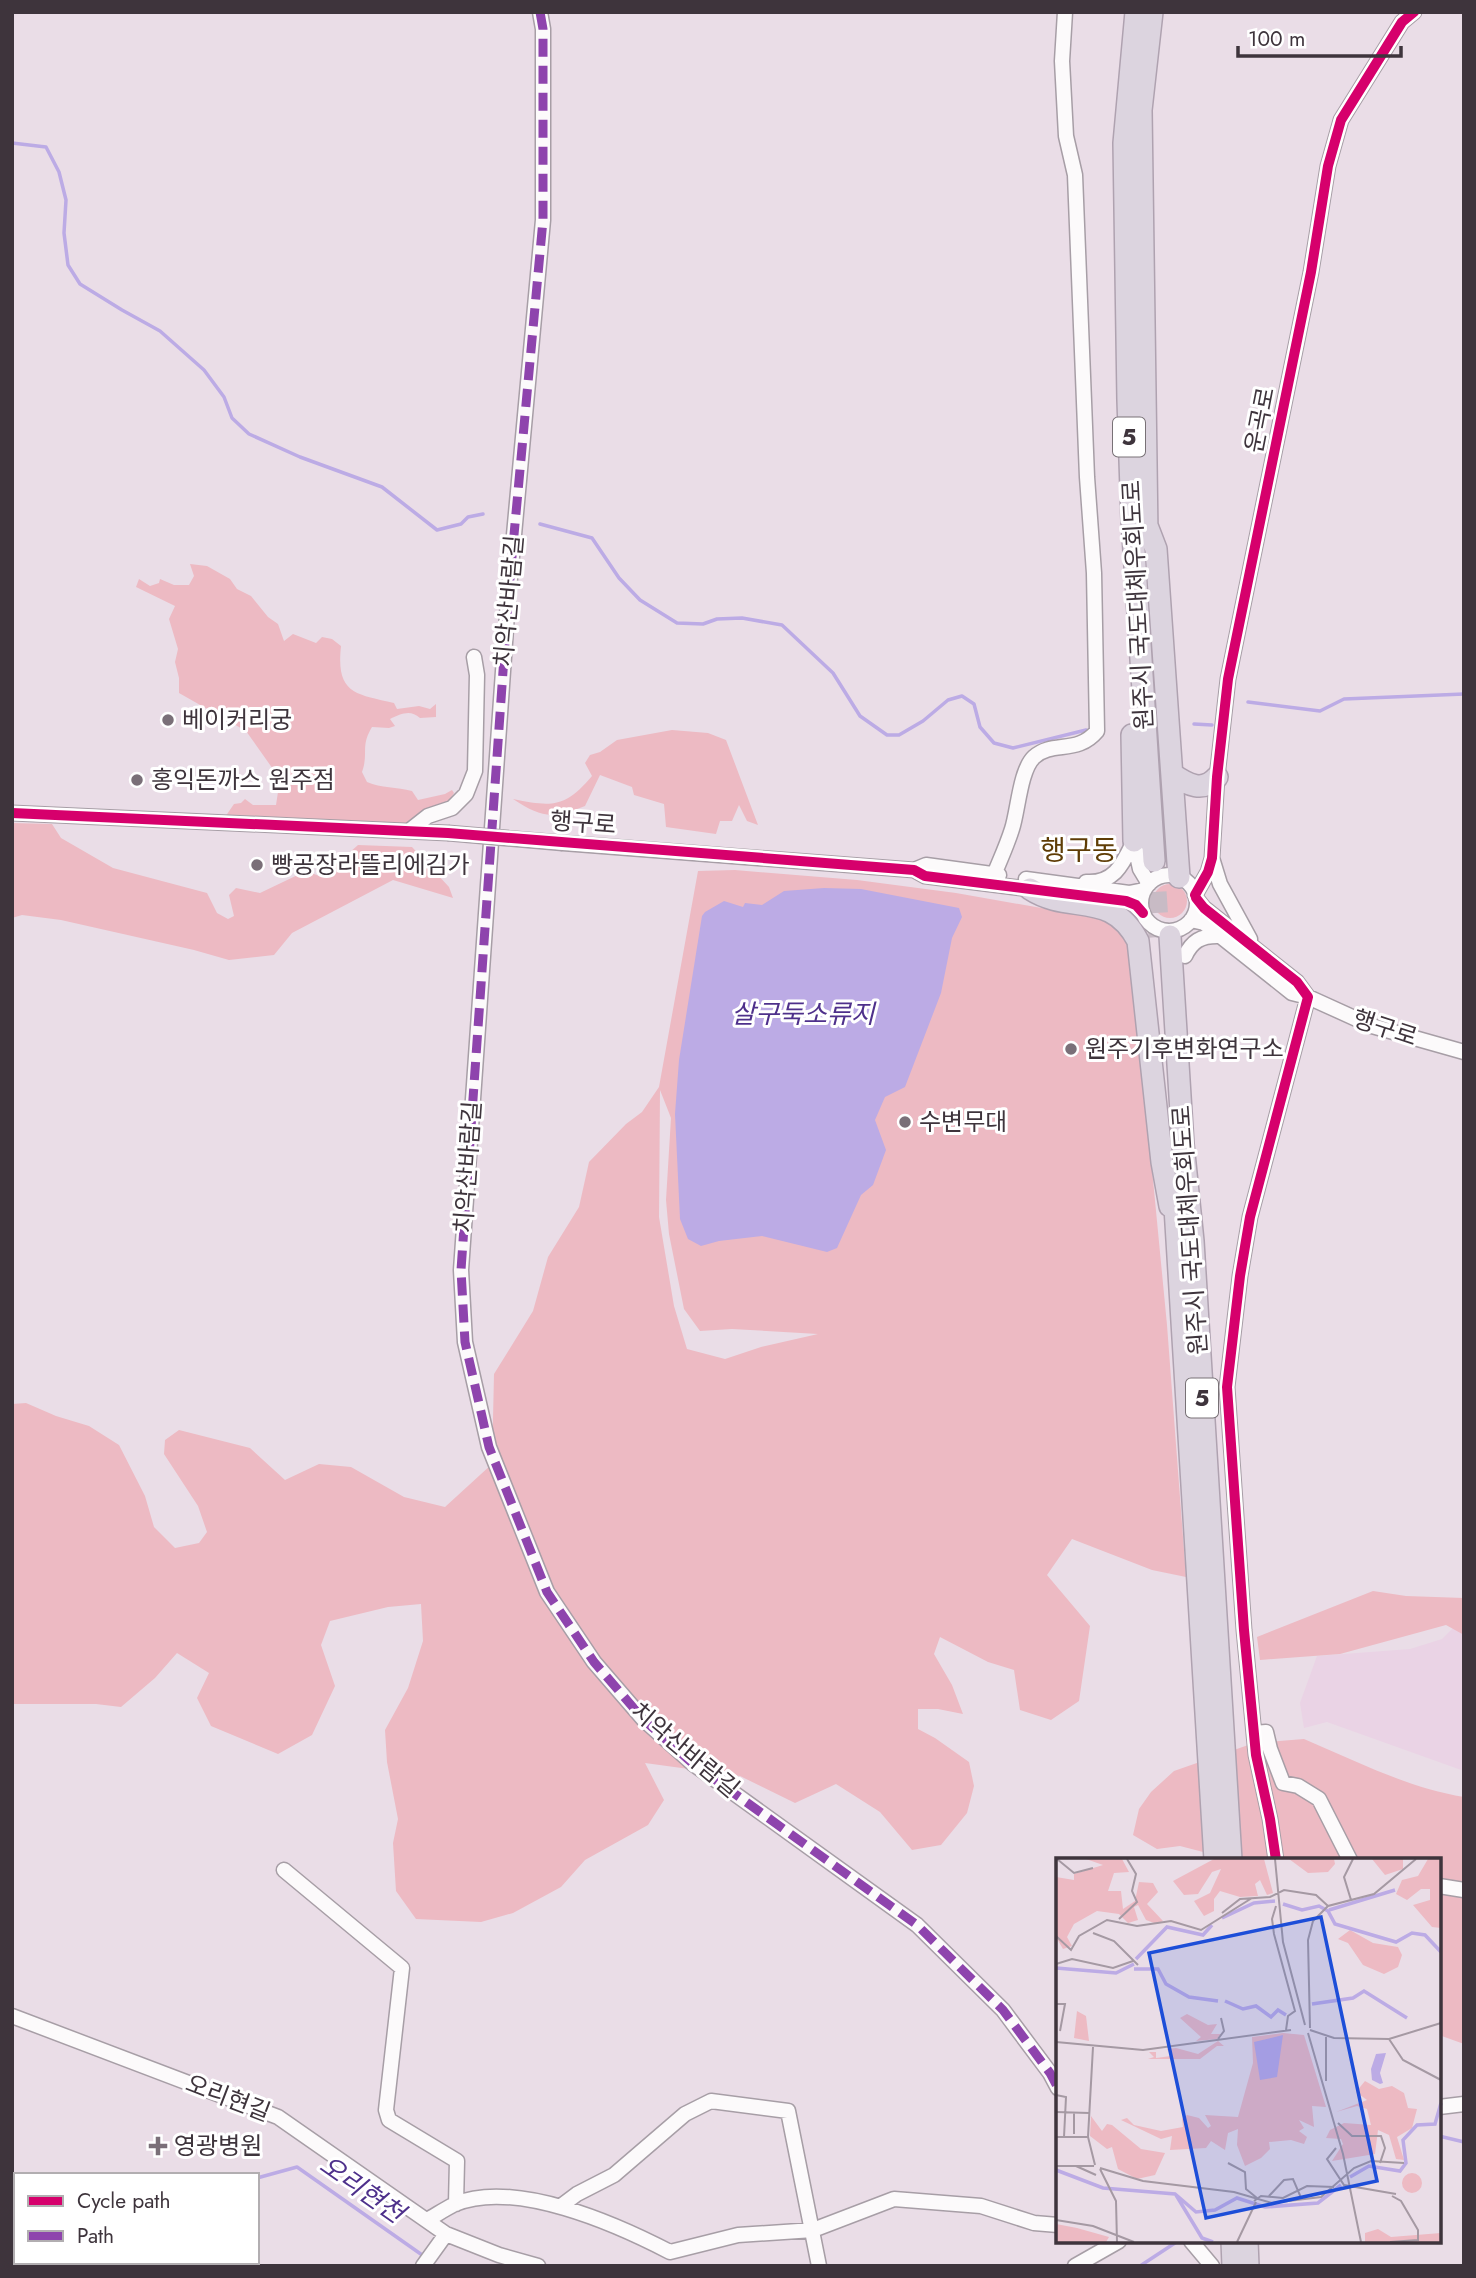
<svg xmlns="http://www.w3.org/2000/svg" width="1476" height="2278" font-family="Jost,'Noto Sans KR',sans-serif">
<rect width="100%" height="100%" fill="#eadde7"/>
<path fill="#ead3e5" d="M1464,1617V1771L1327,1722L1304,1728L1300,1703L1317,1656L1410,1649L1442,1639Z"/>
<path fill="#edbac3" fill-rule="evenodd" d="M190,564L207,566L230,579L237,589L251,596L268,617L278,624L284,641L293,634L316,643L322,637L332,639L341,646C336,693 354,694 394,703L397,709L419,706L430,709L436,704V717L420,718C410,709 401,714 390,719L395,726L389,728L372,727C360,747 369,752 362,772L367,782C381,788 397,787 412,791L418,800L445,794L452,790L454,793L449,801L435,808L409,828L223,820L234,804L241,803L245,799L253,805H276L280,779L246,731L179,693V678L175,662L178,649L169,619L175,606L136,587L139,579L150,586L159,583L160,579L174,585H189L194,576Z
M672,730L708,733L726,740L758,825L747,821L739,805L732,821H720L716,834L666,827L664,804L634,795L632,787L600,775L585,806C552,819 542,818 513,799C552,807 565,808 592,776L585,763L590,755L600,752L617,740Z
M12,823L52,824L61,838L113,868L207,893L217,913L228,919L234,916L229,895L236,888L260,893L306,871L322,877L358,845L412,847L449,887L453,898L393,880L292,933L274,955L229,960L194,950L61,920L22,915L12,918Z
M735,870L857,880L956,893L1104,919L1114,923L1130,941L1167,1325L1186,1577L1152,1570L1072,1539L1047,1575L1090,1626L1079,1701L1051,1720L1020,1710L1014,1670L988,1662L940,1637L934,1654L952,1685L963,1714L938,1709H918V1729L935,1738L969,1762L974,1786L967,1813L941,1845L912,1850L880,1812L836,1784L795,1803L740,1776L645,1763L664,1800L648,1825L585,1860L561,1887L513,1913L481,1922L416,1919L396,1891L393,1843L398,1819L387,1762L385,1730L408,1688L423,1641L421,1604L388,1607L330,1621L321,1645L335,1686L312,1735L278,1754L211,1726L197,1698L209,1673L177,1653L155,1678L121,1707L96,1704H12V1404L26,1403L56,1416L89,1426L119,1445L145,1496L154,1527L175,1548L199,1543L207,1532L198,1506L164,1454L165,1440L179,1430L250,1448L285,1480L319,1464L351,1467L404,1497L445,1507L492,1464L494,1374L533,1311L548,1257L579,1207L589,1162L626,1124L642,1112L659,1087L698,871ZM660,1090L671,1118L666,1200L669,1234L684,1309L700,1331L732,1329L818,1334L761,1347L725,1359L687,1349L674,1306L659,1217Z
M1153 901a17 17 0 1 1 34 0a17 17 0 1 1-34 0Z
M1373,1591L1406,1596L1464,1598V1635L1446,1625L1340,1654L1260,1660L1257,1637Z
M1304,1739C1356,1761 1408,1788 1464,1797V2044L1439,2035V1860H1234L1180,1846L1157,1849L1133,1835L1139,1809L1151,1792L1174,1771L1254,1743Z"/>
<path fill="#bcabe5" d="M824,888L861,889L959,908L962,917L952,938L941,993L905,1087L885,1097L875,1120L886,1150L873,1185L861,1195L837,1248L827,1252L762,1236L719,1241L701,1246L688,1239L680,1219L675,1114L679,1060L702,916L705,912L724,901L743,907L745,903L762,905L784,891Z"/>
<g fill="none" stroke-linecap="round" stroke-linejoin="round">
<path stroke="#bcabe5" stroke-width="3.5" d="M12,143L46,147L59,172L66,200L64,233L68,265L80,284L122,310L160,331L204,370L224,397L232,418L249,434L300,457L382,487L437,530L461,524L468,517L483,514
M540,524L592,538L619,578L640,600L677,623L703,624L717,619L742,618L782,625L833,673L860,716L887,735H899L923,721L948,700L962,696L974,704L980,727L994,743L1013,748L1086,730
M1248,702L1320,711L1344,699L1464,694
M1194,724L1212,725
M1439,2136L1464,2142
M257,2178L297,2167L425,2257
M12,2235H16
M1140,2266L1178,2241"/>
<path stroke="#c8bbc5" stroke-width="21" stroke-dasharray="21 10" stroke-linecap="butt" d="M1154,861L1159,937"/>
<g stroke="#a79ea6" stroke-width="17">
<path id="minor" d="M540,12L543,29V220L508,600L461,1270L465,1342L489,1447L547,1592L594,1662L644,1720L692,1763L917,1925L1003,2010L1050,2073L1058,2088
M12,813L448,833
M409,831L428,816L452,808L466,794L475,771L477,675L474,657
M1134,841L1140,869L1149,884
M563,843L914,870L925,876L1037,890
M1212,858L1220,884L1250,939
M914,870L926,865L999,875
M994,875C1000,860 1007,845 1012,829C1018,811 1020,770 1034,757C1053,740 1077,755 1097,731L1094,573L1087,477L1075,175L1066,136L1062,61L1065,12
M1141 903a28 28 0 1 1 56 0a28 28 0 1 1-56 0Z
M1026,879L1129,893L1144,890
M1086,882C1115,884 1123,863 1134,841
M1195,895L1208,872L1212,858L1217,777L1228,679L1311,272L1328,166L1341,120L1402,22L1414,12
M1085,896L1131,902L1143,913
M1196,898L1204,908L1297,982L1308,997L1250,1217L1240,1276L1227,1387L1244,1630L1256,1755L1270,1819L1276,1860
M1191,920L1204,923L1292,993L1308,997L1372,1026L1464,1052
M1185,956C1192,941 1201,936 1217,936
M1254,1733L1266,1732L1270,1749L1283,1783L1298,1786L1319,1799L1350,1860
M284,1870L402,1968L386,2110L389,2120L457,2161L456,2204
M1439,1886L1464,1890
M12,2016L278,2117L446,2234L499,2255L538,2266
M1439,2107L1464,2104
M561,2206L577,2194L614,2175L685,2114L711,2101L788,2111L819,2266
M427,2220C436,2215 445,2209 455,2204C515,2179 616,2224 670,2252L738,2235L813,2230L894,2199L981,2206L1034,2223L1058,2225
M1191,2241L1212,2266
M423,2266L446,2234
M1075,2266L1119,2241"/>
</g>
<g stroke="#afa2b0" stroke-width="24">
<path id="highway" d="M1136,12L1124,143L1128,400L1132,520L1154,861
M1146,523L1156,549L1179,877
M1147,534L1141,110L1152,12
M1132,735L1134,841
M1172,774C1188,785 1203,793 1217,777
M1030,889C1070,915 1111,889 1138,941L1162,1162L1170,1206
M1170,936L1183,1144L1193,1241L1231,1860
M1174,1191L1215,1860
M1232,2241L1233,2266
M1247,2241L1248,2266"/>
</g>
<use href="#minor" stroke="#fcfafb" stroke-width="14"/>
<use href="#highway" stroke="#dcd4df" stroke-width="21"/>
<g stroke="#a79ea6" stroke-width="17" stroke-linecap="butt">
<path id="minor-bridge" d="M448,833L563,843"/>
</g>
<use href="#minor-bridge" stroke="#fcfafb" stroke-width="14"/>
<path stroke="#8e44ad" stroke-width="9" stroke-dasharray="18 9" stroke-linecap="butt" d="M540,12L543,29V220L508,600L461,1270L465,1342L489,1447L547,1592L594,1662L644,1720L692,1763L917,1925L1003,2010L1050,2073L1058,2088"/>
<g stroke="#fff" stroke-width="15">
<path id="cycleway" d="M12,813L448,833L914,870L925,876L1126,901L1136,905L1143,913
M1195,895L1208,872L1212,858L1217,777L1228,679L1311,272L1328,166L1341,120L1402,22L1414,12
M1196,898L1204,908L1297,982L1308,997L1250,1217L1240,1276L1227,1387L1244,1630L1256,1755L1270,1819L1276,1860"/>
</g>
<use href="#cycleway" stroke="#d6006c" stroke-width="10"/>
</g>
<g fill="#7a6f78" stroke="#fff" stroke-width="2.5">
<circle cx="168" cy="720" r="7"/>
<circle cx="137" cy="780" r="7"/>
<circle cx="257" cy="865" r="7"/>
<circle cx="1071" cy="1049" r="7"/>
<circle cx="905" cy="1122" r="7"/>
<path d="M154.5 2135.5h7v7h7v7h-7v7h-7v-7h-7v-7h7z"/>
</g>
<g text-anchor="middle" stroke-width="6" stroke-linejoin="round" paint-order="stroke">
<g fill="#fff" stroke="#787176" stroke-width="2">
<rect x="1113" y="417.5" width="32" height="39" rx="5"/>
<rect x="1186" y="1378.5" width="32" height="39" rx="5"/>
</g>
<g font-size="23" font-weight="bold" fill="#3e343c">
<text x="1129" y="445">5</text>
<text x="1202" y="1406">5</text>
</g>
<g font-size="24" fill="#3e343c" stroke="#fff">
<text transform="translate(1260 420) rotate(-79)" y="8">운곡로</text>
<text transform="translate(509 601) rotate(-85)" y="8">치악산바람길</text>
<text transform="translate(1138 605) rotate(-93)" y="8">원주시 국도대체우회도로</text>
<text transform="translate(583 823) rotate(4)" y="8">행구로</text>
<text transform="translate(1385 1028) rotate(18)" y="8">행구로</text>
<text transform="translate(468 1167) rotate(-86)" y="8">치악산바람길</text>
<text transform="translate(1190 1230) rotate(-94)" y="8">원주시 국도대체우회도로</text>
<text transform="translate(685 1750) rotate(40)" y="8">치악산바람길</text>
<text transform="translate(228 2098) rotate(21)" y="8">오리현길</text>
</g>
<g font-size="24" fill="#3e343c" stroke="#fff" text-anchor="start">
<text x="182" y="728">베이커리궁</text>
<text x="151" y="788">홍익돈까스 원주점</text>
<text x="271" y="873">빵공장라뜰리에김가</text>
<text x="1085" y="1057">원주기후변화연구소</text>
<text x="919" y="1130">수변무대</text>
<text x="174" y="2154">영광병원</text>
</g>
<g font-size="26" font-style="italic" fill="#4e308b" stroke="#fff">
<text x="803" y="1023">살구둑소류지</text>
<text transform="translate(362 2189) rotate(35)" y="9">오리현천</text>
</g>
<g font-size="28" fill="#5f3d06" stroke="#fff">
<text x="1079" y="860">행구동</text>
</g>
</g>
<g transform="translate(1056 1858)">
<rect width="385" height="385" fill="#eadde7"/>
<path d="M30,1H66L73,14L58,15L52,33H65L67,51L79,43L83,24L97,25L102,34L91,46L107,63L101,66L90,62L82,47L78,49L82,62L72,65L63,56L41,53L18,66L11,79L16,88L7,91L0,79V19L18,22V16L47,7ZM158,1H208L217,35L211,37L204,22L199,26L202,38L184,39L164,33L158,41V53L148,58L138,43L154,35L165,11L156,14L142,36L128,37L117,23ZM233,1H278L279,6L272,14L252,15ZM316,1H347V11L329,17ZM372,1H385V70L376,69L357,47L374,42V31H365L351,42L340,36L346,22L362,18ZM294,72L317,85L342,89L346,97L342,109L328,116L307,107L292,85L282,81ZM21,153L30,158L33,183L18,180ZM131,156L152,167L161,166L155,176H165L161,181L140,183L145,179L124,160ZM227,175L248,177L270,249L256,248L258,269L243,262L248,270L243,273L251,279L248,286L235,282L213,284L214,291L205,300L189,308L181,287L182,271L172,275L169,292L155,283L150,290L114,292L116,278L105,281L65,262L71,260L78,267L105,273L127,269L126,261L131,257L143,260L152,270L155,268L149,257L182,259L197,205L196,179ZM162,183L168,188H161L144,201H92L98,199L93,194H100V200L115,198L111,191L120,190L142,196ZM309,223L323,231L336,228L348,235L352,250L361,251L356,270L341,279L348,302L340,301L333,277L322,272L319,296L276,303L287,286L285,281L270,280L274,272L288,265L315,267L311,251L301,248L280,254L311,242L300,234ZM35,258L46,273L51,266L56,267L85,291L109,295L99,317L81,321L62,311L56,289L51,291L34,278ZM346 325a10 10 0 1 1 20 0a10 10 0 1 1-20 0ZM0,366L21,370L53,379L50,384H0ZM322,371L335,379L385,375V384H309V375Z" fill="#edbac3"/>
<path d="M227,177L221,219L204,222L198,184ZM330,195L324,215L327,225L324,226L316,222L315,211L320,196Z" fill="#bcabe5"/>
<path fill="none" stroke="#bcabe5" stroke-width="3.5" d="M227,46L246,52L263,48L272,53L279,66L340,84L356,75L369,77L385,94M273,52L339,32M166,60L198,45L219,43M80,101L111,69L147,77L156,67M0,110L60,115L78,106M78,111H102L110,126L133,139L162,143M169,143L187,151L200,148L215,159L222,152L230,157M256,146L297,140L308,133L351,160M0,312L47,330L119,336L140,354L159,352L181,340L209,349L262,345L285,327M294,319L313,308L344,313L350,305L347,282L361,267L379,266L385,245M120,337L146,380L157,384"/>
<path fill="none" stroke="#a599a3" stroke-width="2" d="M1,1L18,15L37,10M219,1L227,84L249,167M295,42L288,19L297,1M220,48L216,61L218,76L239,153L232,158L230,172M166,55L184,41L214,39L228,32L260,37L272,48M63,61L81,44L76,33L80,16L71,1M37,75L58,83L82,107M0,78L15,92L23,78L51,62L81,68L115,63L145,72L196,40M0,106L16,101L57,110L77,103M0,146H9L4,173M254,170L252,82L257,63L272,48L318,36L360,1M254,172L278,180L333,181L385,165M252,175L287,296L305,384M162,181L168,173L165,160M333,181L347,202L385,222M0,184L87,192L235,172M37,189L32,279L39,307M270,223V179M0,237L10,239L8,279M0,254L33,255M282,265L296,278H325L329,290L324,305M18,276V254M0,279H32M280,290L271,301L288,327L340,336M172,305L189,314L190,331L201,340M0,308H38M20,308L40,317M44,310L87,323L178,334L216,345L265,339L298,310L315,303L348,305M44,311L60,343L61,384M213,338L228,322L237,321L246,342M198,343L205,338L227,340L251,328L278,329M0,362L37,368L78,384M181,384L200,344M334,384L362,382V372L345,343L336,338"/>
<path fill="#1d4ed8" fill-opacity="0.15" stroke="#1d4ed8" stroke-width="3.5" d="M265,59L321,323L150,360L93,95Z"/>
<rect width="385" height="385" fill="none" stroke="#3e343c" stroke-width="3.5"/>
</g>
<rect width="1476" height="2278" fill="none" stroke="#3e343c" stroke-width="28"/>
<rect x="14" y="2173" width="245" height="91" fill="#ffffff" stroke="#b2aeb1" stroke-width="2"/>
<rect x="28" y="2196" width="35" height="10" fill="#d6006c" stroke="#b2aeb1" stroke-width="2"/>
<text x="77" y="2208" font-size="21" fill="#3e343c">Cycle path</text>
<rect x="28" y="2231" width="35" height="10" fill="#8e44ad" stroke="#b2aeb1" stroke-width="2"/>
<text x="77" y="2243" font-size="21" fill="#3e343c">Path</text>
<path d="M1238 46v10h163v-10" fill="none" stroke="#3e343c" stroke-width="3.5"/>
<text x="1248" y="46" font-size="21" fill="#3e343c" stroke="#ffffff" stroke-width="5" paint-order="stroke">100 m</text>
</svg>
